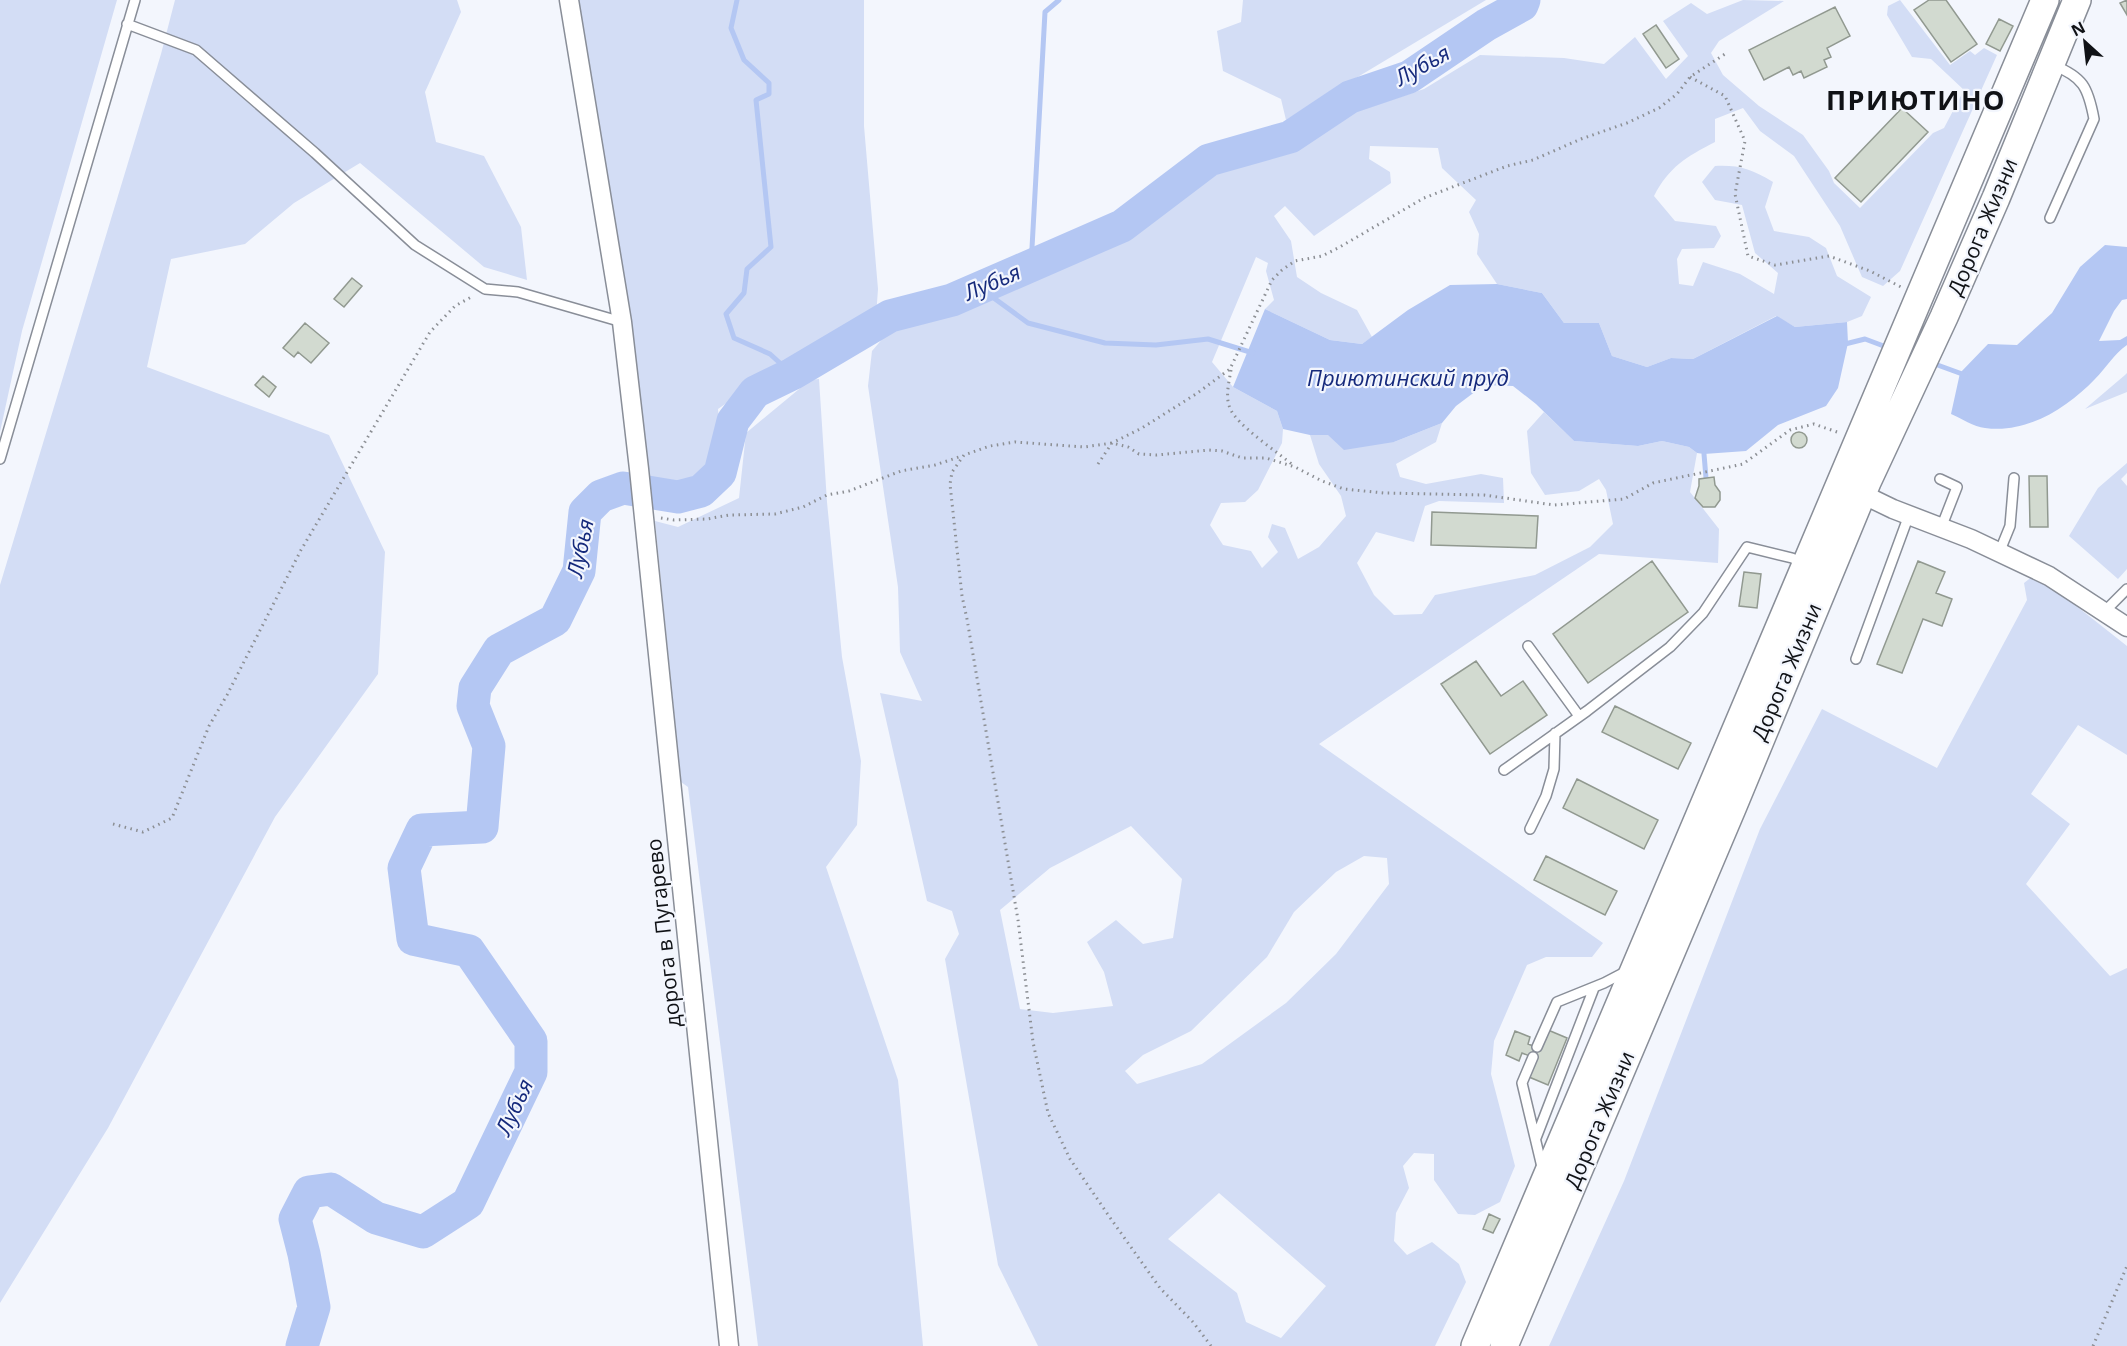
<svg xmlns="http://www.w3.org/2000/svg" width="2127" height="1346" font-family="'Open Sans',sans-serif">
<rect width="100%" height="100%" fill="#f3f6fd"/>
<path fill="#d3ddf5" fill-rule="evenodd" d="M0,0H117L22,331L0,432Z
M175,0H457L461,12L425,92L436,142L484,156L521,227L527,280L484,267L360,163L294,203L245,244L171,259L147,367L329,435L385,552L378,674L275,817L108,1128L0,1303V585L161,54Z
M578,0H864V126L878,289L876,317L810,349L771,372L718,409L721,444L715,454L711,474L684,488L650,477Z
M1243,0H1486L1286,120L1281,99L1223,71L1217,31L1241,22Z
M1743,0L1784,1L1719,41L1711,53L1723,75L1759,106L1803,135L1829,171L1834,183L1860,208L1933,133L1944,128L1964,90L1931,59L1912,57L1887,15L1888,6L1900,0L1950,65L1970,51L1975,55L1984,48L1997,55L1900,271L1883,286L1862,277L1840,226L1794,156L1760,131L1743,108L1715,119V142C1686,157 1669,167 1654,196L1675,221L1716,226L1721,236L1714,248L1682,249L1677,259L1679,284L1693,286L1703,262L1740,274L1774,294L1778,273L1755,253L1742,205L1715,200L1702,182L1715,166C1740,165 1751,169 1773,182L1765,207L1774,231L1809,237L1826,248L1837,276L1871,297L1862,316L1847,322L1795,327L1776,316L1693,359L1671,358L1647,367L1612,356L1599,323H1564L1542,293L1497,284L1477,254L1479,234L1469,212L1476,200L1442,168L1438,148L1370,146L1369,159L1390,172L1391,183L1314,236L1285,206L1274,216L1291,241L1297,277L1321,293L1357,310L1372,337L1362,344L1330,340L1265,309L1274,300L1266,271L1268,263L1256,257L1212,362L1233,387L1277,411L1283,429L1282,443L1258,490L1245,502L1221,503L1210,525L1223,545L1251,551L1262,568L1278,552L1268,537L1272,524L1285,528L1298,559L1319,547L1346,516L1341,496L1319,464L1310,435H1328L1394,442L1442,423L1436,442L1396,464L1400,477L1426,484L1481,474L1503,478L1504,503L1439,501L1425,506L1414,542L1376,532L1357,563L1374,595L1394,615L1422,614L1435,595L1535,575L1590,547L1613,524L1606,490L1599,479L1579,491L1545,495L1531,473L1527,431L1544,412L1574,441L1638,446L1662,441L1689,447L1697,453L1690,492L1719,529L1718,563L1599,554L1319,744L1603,943L1592,957H1546L1527,965L1494,1041L1491,1074L1515,1166L1500,1202L1475,1215L1458,1214L1434,1180V1154L1414,1153L1403,1166L1409,1188L1396,1213L1394,1241L1407,1255L1432,1242L1459,1264L1466,1282L1435,1346H1038L998,1265L945,959L959,934L952,911L927,901L880,693L922,701L900,652L898,587L868,386L872,351L890,330L1036,278L1125,237L1211,176L1293,148L1352,113L1424,89L1480,55L1564,58L1604,64L1635,37L1666,79L1688,56L1663,21L1691,3L1707,14ZM1131,826L1182,879L1173,938L1143,944L1116,920L1087,942L1104,972L1113,1006L1053,1013L1020,1009L1000,910L1050,868ZM1364,856L1387,858L1389,884L1336,954L1286,1003L1202,1064L1137,1084L1125,1071L1143,1055L1191,1031L1267,957L1294,912L1336,872ZM1219,1193L1326,1286L1281,1338L1246,1322L1237,1293L1168,1239Z
M2127,373V392L2085,409L2125,375Z
M819,379L827,502L842,657L861,761L857,825L826,867L898,1080L923,1346H758L688,787L681,782L655,521L678,527L739,498L746,433L810,380Z
M2127,463V473L2121,479L2127,486V569L2118,579L2069,536L2098,488Z
M2033,576L2051,586L2127,646V755L2078,725L2031,794L2070,824L2026,884L2110,976L2127,968V1346H1549L1624,1181L1760,829L1822,709L1937,768L2027,600L2024,583Z"/>
<path fill="#b4c7f3" d="M2105,245L2127,247V299L2122,300L2114,311L2099,341L2120,340L2127,336V345C2114,354 2106,368 2095,379C2067,408 2027,434 1985,428C1974,427 1961,418 1951,414L1960,373L1988,344L2017,345L2052,313L2080,267Z
M1497,284L1542,293L1564,323H1599L1612,356L1647,367L1671,358L1693,359L1777,316L1795,327L1847,322L1848,343L1838,388L1826,406L1778,425L1746,451L1704,454L1697,453L1689,447L1662,441L1638,446L1574,441L1536,404L1513,386L1484,385L1456,406L1442,423L1394,442L1344,450L1328,435H1310L1283,429L1277,411L1233,387L1265,309L1330,340L1362,344L1408,310L1450,285Z"/>
<g fill="none" stroke-linecap="round" stroke-linejoin="round">
<path stroke="#b4c7f3" stroke-width="5" d="M737,0L731,28L744,60L769,83V94L756,100L771,247L747,269L744,293L726,314L734,338L770,354L792,374
M1031,266L1045,12L1059,0
M980,288L1028,323L1105,343L1156,345L1208,339L1253,353
M1841,345L1865,339L1889,348
M1932,363L1965,375
M1704,454L1706,478"/>
<path stroke="#b4c7f3" stroke-width="33" d="M302,1346L314,1307L304,1254L295,1219L309,1192L331,1189L376,1218L423,1232L468,1203L531,1072V1041L469,951L413,939L404,868L422,830L482,827L489,746L473,706L475,688L499,650L555,620L579,571L585,512L601,496L623,488L678,497L701,491L720,473L733,421L755,392L792,374L890,316L952,300L1122,226L1209,160L1290,137L1350,97L1409,77L1486,25L1522,5L1524,0"/>
</g>
<path fill="#d2dad0" stroke="#919990" stroke-width="1.5" d="M1929,0H1946L1977,44L1951,62L1914,10Z
M2127,0V15L2120,3Z
M1835,7L1850,36L1827,48L1831,57L1824,60L1827,67L1804,78L1801,71L1793,75L1789,67L1764,80L1749,50Z
M1999,19L2013,26L2000,51L1986,44Z
M1656,25L1679,59L1666,68L1643,34Z
M1902,108L1928,132L1861,202L1835,178Z
M352,278L362,286L344,307L334,299Z
M305,323L329,343L311,363L298,352L294,357L283,348Z
M263,376L276,387L269,397L255,385Z
M1791 440a8 8 0 1 1 16 0a8 8 0 1 1-16 0Z
M2029,476H2047L2048,527H2030Z
M1714,477L1715,485L1720,492V500L1715,507H1703L1695,498L1699,486V479Z
M1432,512L1538,516L1536,548L1431,545Z
M1652,561L1688,612L1588,683L1553,634Z
M1918,561L1945,572L1936,593L1952,599L1942,626L1923,619L1902,673L1877,664Z
M1744,572L1761,574L1757,608L1739,606Z
M1476,661L1501,696L1523,681L1547,715L1490,754L1441,684Z
M1615,706L1691,743L1678,769L1602,732Z
M1577,779L1658,820L1644,849L1563,808Z
M1546,856L1617,891L1605,915L1534,880Z
M1548,1030L1567,1038L1548,1085L1529,1077L1537,1059L1522,1053L1519,1061L1506,1055L1515,1031L1530,1037L1528,1044L1541,1049Z
M1489,1214L1500,1219L1493,1233L1483,1229Z"/>
<g fill="none" stroke-linecap="round" stroke-linejoin="round">
<g stroke="#898e98" stroke-width="12">
<path id="service" d="M127,24L196,50L315,153L415,245L485,289L518,292L622,322
M2050,218L2094,119C2088,87 2083,77 2053,65
M0,459L135,0
M1940,479L1957,487L1941,528
M1999,553L2010,526L2014,478
M2105,611L2127,589
M1528,646L1579,716
M1856,659L1909,515
M1504,770L1587,711L1670,647L1703,613L1747,547L1792,558L1803,563
M1530,829L1546,796L1554,769L1555,733
M1537,1047L1557,1002L1604,983L1627,971
M1533,1057L1522,1083L1542,1167
M1536,1138L1594,988"/>
</g>
<g stroke="#898e98" stroke-width="21">
<path id="minor" d="M569,0L622,322L639,469L729,1346
M1862,494L1893,509L1971,539L2049,576L2127,627"/>
</g>
<g stroke="#898e98" stroke-width="30">
<path id="secondary" d="M1475,1346L2045,0
M1504,1346L1733,806L1867,482L1944,317L1996,198L2077,0"/>
</g>
<path stroke="#8c8f94" stroke-width="3" stroke-dasharray="1.5 4.5" stroke-linecap="butt" d="M1690,77L1725,96L1745,141L1735,194L1748,256L1775,265L1829,256L1870,271L1901,287
M1231,370C1229,382 1225,397 1230,408C1236,425 1279,453 1294,466
M1098,464L1112,443L1142,428L1196,394L1230,369L1272,280L1282,270L1295,261L1322,256L1338,248L1424,198L1507,166L1533,160L1581,139L1627,123L1659,108L1677,94L1690,77L1725,54
M661,518L674,520L707,519L729,515L775,514L803,507L827,495L849,491L901,471L935,465L962,456
M113,824L143,832L172,818L209,726L227,695L301,550L430,332L455,306L473,296
M1211,1346L1193,1322L1160,1288L1111,1219L1070,1159L1048,1113L1033,1042L1018,920L967,619L962,596L950,484L952,472L964,455L990,446L1015,442L1084,447L1112,443L1128,447L1139,454L1157,455L1209,450L1222,451L1242,458H1266L1295,467L1322,481L1344,489L1384,493L1484,495L1554,505L1624,499L1653,483L1743,464L1790,430L1814,424L1837,432
M2093,1346L2127,1266"/>
<use href="#service" stroke="#fff" stroke-width="9"/>
<use href="#minor" stroke="#fff" stroke-width="18"/>
<use href="#secondary" stroke="#fff" stroke-width="27"/>
</g>
<g text-anchor="middle" stroke-width="4.5" stroke-linejoin="round" paint-order="stroke">
<g font-size="21" fill="#101216" stroke="#f3f6fd">
<text transform="translate(1983 227) rotate(-67)" y="7">Дорога Жизни</text>
<text transform="translate(1787 672) rotate(-67)" y="7">Дорога Жизни</text>
<text transform="translate(664 933) rotate(-96)" y="7">дорога в Пугарево</text>
<text transform="translate(1600 1120) rotate(-67)" y="7">Дорога Жизни</text>
</g>
<g font-size="22" font-style="italic" fill="#162a7c" stroke="#f3f6fd">
<text transform="translate(1422 65) rotate(-29)" y="8">Лубья</text>
<text transform="translate(992 282) rotate(-23)" y="8">Лубья</text>
<text x="1408" y="386">Приютинский пруд</text>
<text transform="translate(580 548) rotate(-78)" y="8">Лубья</text>
<text transform="translate(514 1107) rotate(-65)" y="8">Лубья</text>
</g>
<g font-size="27" font-weight="bold" letter-spacing="1.5" fill="#101216" stroke="#f3f6fd">
<text x="1916" y="110">ПРИЮТИНО</text>
</g>
</g>
<g transform="translate(2085 42) rotate(333)" stroke="#f3f6fd" stroke-width="4.5" paint-order="stroke">
<path d="M0-4.5L10 22L0 15L-10 22Z" fill="#101216"/>
<text y="-9" font-size="16" font-weight="bold" text-anchor="middle" fill="#101216">N</text>
</g>
</svg>
